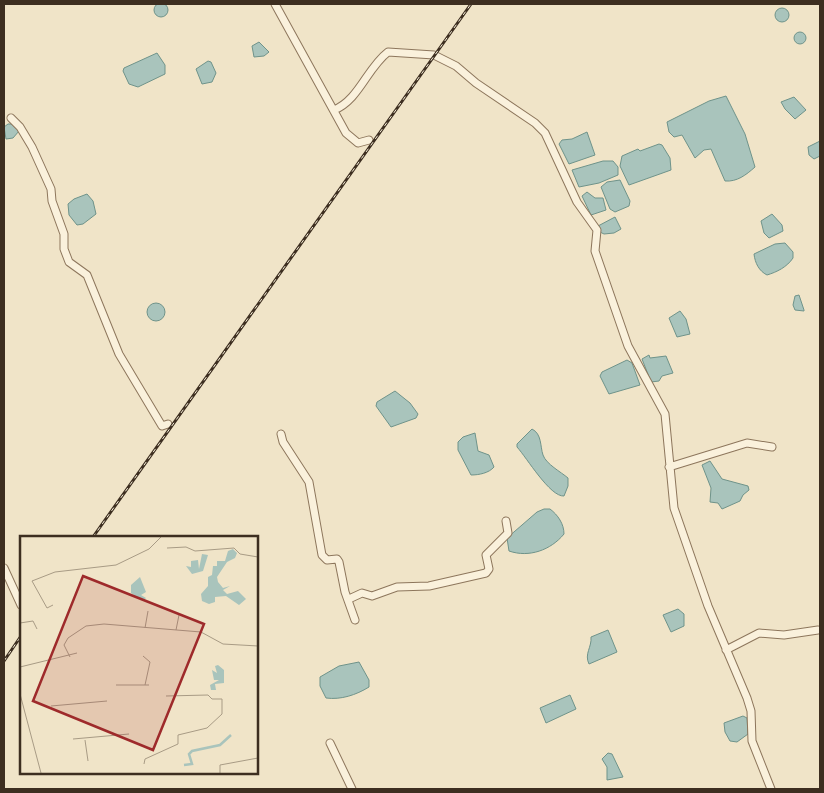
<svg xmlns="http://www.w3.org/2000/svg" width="824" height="793" font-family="Merriweather,serif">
<rect width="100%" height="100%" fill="#f0e4c8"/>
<path fill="#a9c4bc" stroke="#6f938a" d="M154 10a7 7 0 1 1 14 0a7 7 0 1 1-14 0Z
M775 15a7 7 0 1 1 14 0a7 7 0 1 1-14 0Z
M794 38a6 6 0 1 1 12 0a6 6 0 1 1-12 0Z
M259,42L269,52L264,56L254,57L252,46Z
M157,53L165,65V74L138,87L129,84L123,71L124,68Z
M208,61L211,62L216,73L212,82L202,84L196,69Z
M726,96L745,134L755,167C746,175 737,182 725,181L711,149L704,150L695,158L682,135L674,137L669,132L667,122L709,101Z
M794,97L806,110L795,119L785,109L781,102Z
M8,124H13L19,131L13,138L6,139L4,127Z
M587,132L595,155L569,164L559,144L562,140L572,139Z
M820,141V156L814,159L809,155L808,147Z
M659,144L662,145L670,158L671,170L629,185L620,166L622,156L638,149L640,151Z
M603,161H613L618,167V175L599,183L579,187L572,170Z
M620,180L630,201L629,206L615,212L610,209L601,187L607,182Z
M587,192L595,198H603L606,210L591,215L582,196Z
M87,194L93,201L96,214L83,224L77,225L69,215L68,204L74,199Z
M772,214L782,225L783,231L769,238L764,233L761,221Z
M615,217L621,229L614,233L604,234L598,231V226Z
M785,243L793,252V258C787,267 777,272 767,275C759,271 755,263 754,254L775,244Z
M799,295L804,310V311L795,310L793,305L795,296Z
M147 312a9 9 0 1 1 18 0a9 9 0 1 1-18 0Z
M680,311L686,319L690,334L677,337L669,318Z
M649,355L650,358L666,356L673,373L662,376L659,381L651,382L642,359Z
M627,360L632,363L640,385L609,394L600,376L602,372Z
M395,391L410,403L418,414L416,418L391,427L376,406L377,402Z
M532,429C542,434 540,446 543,455C546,464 561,472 568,478V486L564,496C550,497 527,458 517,447V444Z
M475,433L478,451L489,455L494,467C489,473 479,475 471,475L458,450V442L463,437Z
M710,461L722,479L748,486L749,490L743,495L740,501L722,509L718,503L710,502L711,488L702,465Z
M544,509H550C558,515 564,524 564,534C551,550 529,558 509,551L507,538L537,512Z
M678,609L684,614V626L671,632L663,615Z
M608,630L617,652L589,664C584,654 592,647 591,637Z
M359,662L369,680V687C356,695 341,700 326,698L320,686V677L339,666Z
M570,695L576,709L546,723L540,708Z
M743,716L747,718L748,734L737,742L730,741L725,732L724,723Z
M608,753L612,754L623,777L607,780V767L602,759Z"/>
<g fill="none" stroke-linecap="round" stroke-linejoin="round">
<g stroke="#8d765c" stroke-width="9">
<path id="minor" d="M275,4L346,133L358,143L369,140
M334,110C359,100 367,68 388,52L434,55L456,66L476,83L535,123L545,133L577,202L597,230L595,251L628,346L665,414L674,508L708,606L747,698L751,711L752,741L771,789
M11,118L20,127L32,147L51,189L52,201L64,234V249L69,262L87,275L119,354L162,426L168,424
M281,434L283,442L309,482L322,555L327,560L337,559L339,562L345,592L355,620
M669,467L747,443L772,447
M4,568L21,605
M349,599L362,593L372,596L397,587L429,586L486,573L489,569L486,555L508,533L506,521
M726,650L759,633L784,635L818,630
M330,743L352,789"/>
</g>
<use href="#minor" stroke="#faf1dc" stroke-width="7"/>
<g stroke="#3d2e20" stroke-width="3">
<path id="rail" d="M93,537L471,4
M4,661L21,636"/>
</g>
<use href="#rail" stroke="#f7eed8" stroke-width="1" stroke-dasharray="4" stroke-linecap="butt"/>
</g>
<g transform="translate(20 536)">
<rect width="238" height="238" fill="#f0e4c8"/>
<path d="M213,13L217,17L215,22L207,26L197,41L198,46L203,52L210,50L203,54L207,58L218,55L226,63L219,69L206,60L195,61V66L189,68L182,65L181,58L188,50V41L192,39L193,30H197V25H205L208,15ZM182,18L188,19L183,35L172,38L166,30L171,31V25L178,24L179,33ZM120,41L126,56L121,59L126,62L123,65L111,57V49ZM198,129L204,134V147L195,148L196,154H191L190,149L199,144H194L192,134L197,137L195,130Z" fill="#a9c4bc"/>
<path fill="none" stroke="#a9c4bc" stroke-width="2.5" d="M164,229L172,228L169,218L172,215L200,209L211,199"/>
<path fill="none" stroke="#a89b85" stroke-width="1" d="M147,12L166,11L175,15L214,12L220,18L238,21M33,69L27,72L12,45L35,36L96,29L129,13L141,1M0,87L13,85L17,93M125,92L128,75M156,94L159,79M123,120L130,126L125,149M50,121L44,109L48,102L66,90L84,88L181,96L203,108L238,110M0,131L57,117M96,149H129M0,158L21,237M31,170L87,165M53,203L109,198M65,204L68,225M124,228L125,223L158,208V199L187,192L202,178V163H192L188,159L146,160M200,237V229L238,222"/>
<path fill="#9e2a2b" fill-opacity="0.15" stroke="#9e2a2b" stroke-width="2.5" d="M63,40L184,88L133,214L13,165Z"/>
<rect width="238" height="238" fill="none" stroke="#3d2e20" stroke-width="2.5"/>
</g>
<rect width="824" height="793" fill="none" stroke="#3d2e20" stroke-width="10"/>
</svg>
